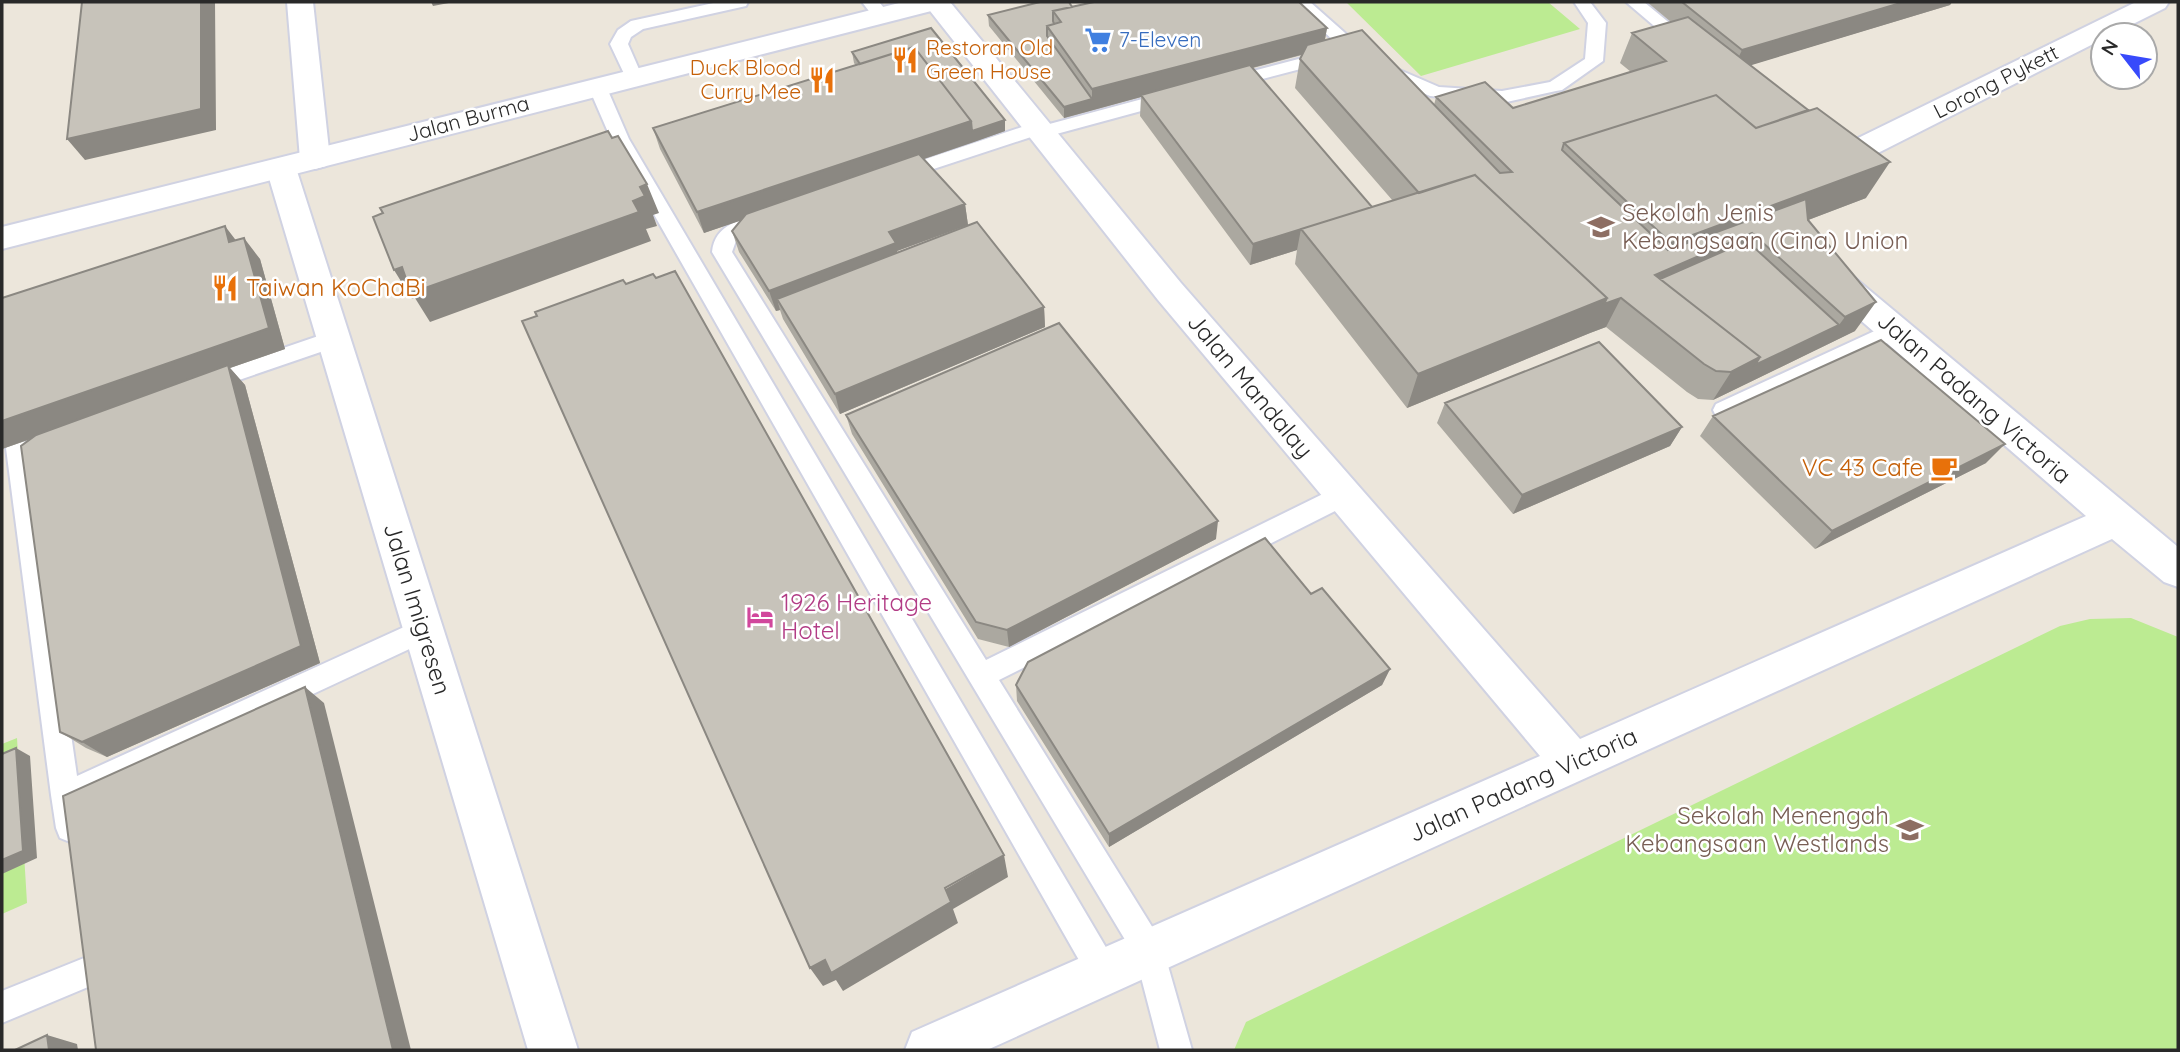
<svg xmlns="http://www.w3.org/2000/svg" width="2180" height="1052" font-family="Quicksand,sans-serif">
<rect width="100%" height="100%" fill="#ece6db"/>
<path fill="#bceb92" d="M1346,2H1548L1580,29L1421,76Z
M2131,618L2178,637V1050H1234L1246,1022L2060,626L2090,619Z
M17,738L27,903L2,914V744Z"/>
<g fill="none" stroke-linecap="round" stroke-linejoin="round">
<g stroke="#d0d2e2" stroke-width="4">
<path id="lane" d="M718,2H748L746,6L643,29L631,37L628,44L642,76L639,80H627L610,44L618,30L631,21Z
M862,2H879L890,15L887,19H875Z
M1292,2H1310L1362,48L1395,68L1439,87L1502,91L1550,82L1585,59L1588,23L1574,2H1590L1606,23L1603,61L1562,90L1556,91L1502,103L1430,96L1383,76L1350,56Z
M1626,2H1644L1695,44L1692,48H1680Z
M1329,51L1338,56L1335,60L1228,88L1219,83L1222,79Z
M597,81L606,86L629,139L1114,961L1118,972L1114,983L1103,987L1092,983L611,139L588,86Z
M1172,91L1181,97L1178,101L1038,139L1031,137L897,181L890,179L887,175L890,171L1028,125L1035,123L1042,126Z
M763,213L770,215L773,220L770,225L737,238L732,252L986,660L1333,489L1342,486L1351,489L1354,496L1351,503L999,680L1161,941L1192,1050H1160L1136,958L712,252C715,224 740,220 763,213Z
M1894,322L1902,324L1905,330L1902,336L1732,416L1724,419L1716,416L1713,410L1716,404Z
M333,331L341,333L344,339L341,345L204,392L196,390L193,384L196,378Z
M18,439L26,442L30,448L77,776L415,622L424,619L433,622L437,630L433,638L81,802L84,828L80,838L70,842L60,838L56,828L51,795L6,448L10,442Z
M89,956L100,960L104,971L100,982L2,1023V991Z"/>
</g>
<g stroke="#d0d2e2" stroke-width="4">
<path id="street" d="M287,2H313L330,159L326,166L315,169L304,166L300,159Z
M923,2H950L1181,283L1580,739L2086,516L1820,285L1816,277L1820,269L1832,266L1844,269L2178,547V587L2164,582L2112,539L987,1050H905L912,1032L1540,756L1158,300Z
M2136,2H2169L2165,8L2111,35H2103V39L1870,157C1854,161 1838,160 1822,156L1818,149L1822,142L1833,139L1854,140Z
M281,158L292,161L296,168L578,1050H528L266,168L270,161Z"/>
</g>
<g stroke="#d0d2e2" stroke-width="4">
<path id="secondary" d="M903,2H947L943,8L2,249V227Z"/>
</g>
<use href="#lane" fill="#fff" fill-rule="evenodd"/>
<use href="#street" fill="#fff" fill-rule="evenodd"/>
<use href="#secondary" fill="#fff" fill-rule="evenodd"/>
</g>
<path fill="#aba8a0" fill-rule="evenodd" d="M1647,2H1952L1950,5L1750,65L1866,198L1808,220L1855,331L1713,400L1698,399L1687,392L1606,327L1590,333L1407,408L1295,264L1297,250L1250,265L1140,116L1141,97L1064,118L989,26L988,15L1072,7L1327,28L1325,40L1434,105L1436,97L1513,108L1631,72L1620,63L1632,33L1671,22ZM1302,55L1300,59L1295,88L1393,201L1372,207L1253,68Z
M852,52L1005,120V131L924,159L965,204L968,225L897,251L898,253L1044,307L1045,327L840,414L783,319L780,310L776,311L739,252L732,231L741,220L704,233L660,149L653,128L856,66L854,63Z
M235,240L260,259L285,349L230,368L245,385L320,663L107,757L86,748L60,732L31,439L2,449Z
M1445,403L1682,427L1670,446L1513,514L1437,423Z
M846,415L1216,539L1009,647L978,639L852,434Z
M1713,416L1986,463L1815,549L1700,436Z
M1311,594L1390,669L1382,685L1109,847L1017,701L1016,685Z"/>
<path fill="#8b8882" d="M201,2H215L216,130L85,160L67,139Z
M431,2H454L433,6Z
M1904,2H1952L1950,5L1732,71L1742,50Z
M1327,28L1323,49L1142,97L1141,95V97L1064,118V107L1092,99V89Z
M1005,120V131L974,142L972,131Z
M971,121L974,142L704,233L697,212Z
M1890,162L1866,198L1758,239L1752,233L1735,262L1664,293L1653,279L1671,243Z
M647,184L659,213L653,215L657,226L646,229L651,241L430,322L415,298L412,299L394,270L633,201L640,187Z
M965,204L968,225L897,251L900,264L777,299L780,310L776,311L769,291L889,232Z
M225,226L241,247L229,242Z
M1301,229L1297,250L1250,265L1253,244Z
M244,238L260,259L285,349L230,368L245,385L320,663L107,757L82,742L228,369L2,449V421Z
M1607,298H1621L1606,327L1590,333L1407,408L1418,374Z
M1876,302L1855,331L1713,400L1731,372L1760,357L1839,325L1845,317Z
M1044,307L1045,327L840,414L835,394Z
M1682,427L1670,446L1513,514L1522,495Z
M2005,444L1986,463L1815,549L1832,531Z
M1218,521L1216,539L1009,647L1007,630Z
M1390,669L1382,685L1109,847V834Z
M305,687L324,703L411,1050H393Z
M16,748L30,756L37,858L2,874V860Z
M1004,855L1008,877L953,909L958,923L843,991L836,980L823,986L810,968Z
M47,1035L77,1044L78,1050H49Z"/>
<path fill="#c7c3ba" stroke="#8b8882" stroke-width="2" d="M82,2H201V109L67,139Z
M1040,2H1069L1072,7L1053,11V21L1054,24L1047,26V36L1092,99L1064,107L988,15Z
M1094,2H1299L1327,28L1092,89L1047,26L1061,22L1053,11Z
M1682,2H1904L1742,50Z
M1688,17L1808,110L1756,128L1716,95L1564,143L1562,150L1668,250L1806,199L1808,220L1876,302L1845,317L1752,233L1655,275L1760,357L1731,372L1716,371L1704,364L1621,298L1604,304L1607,298L1475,175L1419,193L1300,59L1307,45L1362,30L1500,173L1512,172L1436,97L1485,82L1513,108L1666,61L1632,33Z
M931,28L1005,120L972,131L971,121L914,47L860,64L852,52Z
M914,47L971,121L697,212L653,128Z
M1250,65L1372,207L1253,244L1141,95Z
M1716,95L1756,128L1817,108L1890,162L1671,243L1564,143Z
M608,131L612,138L618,136L647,184L640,187L645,196L633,201L639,212L411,293L402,267L394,270L373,217L383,213L380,208Z
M919,154L965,204L889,232L896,243L769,291L732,231L746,214Z
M1475,175L1607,298L1418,374L1301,229Z
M977,222L1044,307L835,394L777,299Z
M225,226L229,242L244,238L269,328L2,421V298Z
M1747,241L1839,325L1755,365L1760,357L1660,279Z
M675,271L1004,855L945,888L951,902L831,973L825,960L810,968L522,321L537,316L535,312L623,280L626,284L653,274L656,278Z
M1059,323L1218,521L1007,630L976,622L846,415Z
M1881,340L2005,444L1832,531L1713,416Z
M1599,342L1682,427L1522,495L1445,403Z
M228,365L301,646L82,742L60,732L21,446L36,435Z
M1265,538L1311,594L1322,588L1390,669L1109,834L1016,685L1028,662Z
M305,687L393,1050H96L63,796Z
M16,748L23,851L2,860V754Z
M47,1035L49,1050H15Z"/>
<defs>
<g id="supermarket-bare" transform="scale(2.1)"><path d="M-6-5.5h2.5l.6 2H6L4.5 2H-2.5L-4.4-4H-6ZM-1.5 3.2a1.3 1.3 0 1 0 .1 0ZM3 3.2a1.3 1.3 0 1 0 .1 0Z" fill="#3f7fe0" stroke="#fff" stroke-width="2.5" paint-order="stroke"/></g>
<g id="restaurant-bare" transform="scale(2.1)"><path d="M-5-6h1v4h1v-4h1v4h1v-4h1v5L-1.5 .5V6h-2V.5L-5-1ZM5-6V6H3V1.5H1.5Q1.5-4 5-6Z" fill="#e8710a" stroke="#fff" stroke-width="2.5" paint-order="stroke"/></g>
<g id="school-bare" transform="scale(2.1)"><path d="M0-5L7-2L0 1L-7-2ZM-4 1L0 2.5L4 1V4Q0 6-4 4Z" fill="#8d6e63" stroke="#fff" stroke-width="2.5" paint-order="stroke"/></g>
<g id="cafe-bare" transform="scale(2.1)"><path d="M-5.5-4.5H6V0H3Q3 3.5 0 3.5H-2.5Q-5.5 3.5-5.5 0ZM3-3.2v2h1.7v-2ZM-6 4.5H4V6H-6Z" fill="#e8710a" stroke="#fff" stroke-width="2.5" paint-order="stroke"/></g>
<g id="hotel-bare" transform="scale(2.1)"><path d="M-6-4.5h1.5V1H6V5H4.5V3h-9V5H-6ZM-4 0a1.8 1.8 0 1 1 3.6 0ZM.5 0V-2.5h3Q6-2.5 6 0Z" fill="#d1479c" stroke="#fff" stroke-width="2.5" paint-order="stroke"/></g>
</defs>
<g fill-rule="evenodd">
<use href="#supermarket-bare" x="1098" y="40"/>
<use href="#restaurant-bare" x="905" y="60"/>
<use href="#restaurant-bare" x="822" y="80"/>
<use href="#school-bare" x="1601" y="227"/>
<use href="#restaurant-bare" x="225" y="288"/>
<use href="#cafe-bare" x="1944" y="468"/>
<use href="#hotel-bare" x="760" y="617"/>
<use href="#school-bare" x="1910" y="830"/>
</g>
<g text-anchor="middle" stroke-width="5" stroke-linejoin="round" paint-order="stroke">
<g font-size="21" fill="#366cbe" stroke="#fff" text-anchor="start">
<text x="1119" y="47">7-Eleven</text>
</g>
<g font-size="21" fill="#c56008" stroke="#fff" text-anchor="start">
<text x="926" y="55">Restoran Old<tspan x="926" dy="24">Green House</tspan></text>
<text x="801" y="75" text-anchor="end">Duck Blood<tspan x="801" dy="24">Curry Mee</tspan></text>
</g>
<g font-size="21" fill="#292929" stroke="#fff">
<text transform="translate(1996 82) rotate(-27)" y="7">Lorong Pykett</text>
<text transform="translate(468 119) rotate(-15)" y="7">Jalan Burma</text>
</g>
<g font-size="24" fill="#785e54" stroke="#fff" text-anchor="start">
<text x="1622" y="221">Sekolah Jenis<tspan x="1622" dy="28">Kebangsaan (Cina) Union</tspan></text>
<text x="1889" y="824" text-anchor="end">Sekolah Menengah<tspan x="1889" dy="28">Kebangsaan Westlands</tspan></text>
</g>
<g font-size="24" fill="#c56008" stroke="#fff" text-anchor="start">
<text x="246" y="296">Taiwan KoChaBi</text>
<text x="1923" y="476" text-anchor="end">VC 43 Cafe</text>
</g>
<g font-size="24" fill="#292929" stroke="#fff">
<text transform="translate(1250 386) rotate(50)" y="8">Jalan Mandalay</text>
<text transform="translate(1974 398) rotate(41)" y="8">Jalan Padang Victoria</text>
<text transform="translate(417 609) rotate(73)" y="8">Jalan Imigresen</text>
<text transform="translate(1523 785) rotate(-24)" y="8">Jalan Padang Victoria</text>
</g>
<g font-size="24" fill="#b23c85" stroke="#fff" text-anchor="start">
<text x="781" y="611">1926 Heritage<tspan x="781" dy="28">Hotel</tspan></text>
</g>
</g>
<rect width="2180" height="1052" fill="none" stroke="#292929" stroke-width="7"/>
<g transform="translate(2124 56) rotate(301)"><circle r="33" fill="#ffffff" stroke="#a9a9a9" stroke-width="2"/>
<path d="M0-5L12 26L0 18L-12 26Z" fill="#384afb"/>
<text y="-10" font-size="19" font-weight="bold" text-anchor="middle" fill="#292929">N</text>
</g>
</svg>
